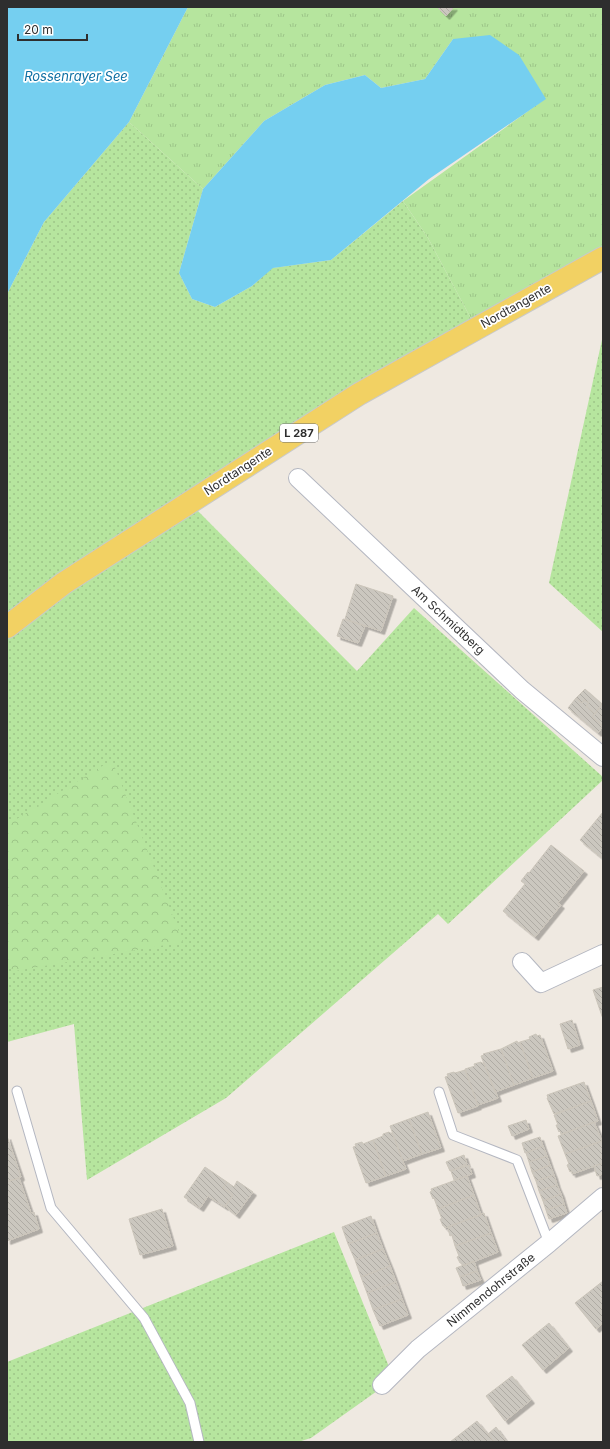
<svg xmlns="http://www.w3.org/2000/svg" width="610" height="1449" font-family="Inter,sans-serif">
<defs>
<pattern id="grass-dots" width="8" height="8" patternUnits="userSpaceOnUse"><rect width="8" height="8" fill="#b6e59e"/><path d="M2 2h.1M6 6h.1" fill="none" stroke="#9dc588" stroke-width="1.8" stroke-linecap="round"/></pattern>
<pattern id="forest-crowns" width="20" height="18" patternUnits="userSpaceOnUse"><rect width="20" height="18" fill="#b6e59e"/><path d="M2 6a3 3 0 1 1 6 0M12 15a3 3 0 1 1 6 0" fill="none" stroke="#9dc588"/></pattern>
<pattern id="park-tufts" width="24" height="20" patternUnits="userSpaceOnUse"><rect width="24" height="20" fill="#b6e59e"/><path d="M3 7l-1-3M5 7V3M7 7l1-3M15 17l-1-3M17 17v-4M19 17l1-3" fill="none" stroke="#9dc588"/></pattern>
<pattern id="building-back-hatch" width="6" height="6" patternUnits="userSpaceOnUse"><rect width="6" height="6" fill="#cbc7bf"/><path d="M-1 5l2 2M0 0l6 6M5-1l2 2" fill="none" stroke="#afaba4"/></pattern>
<filter id="shadow"><feDropShadow dx="3.5" dy="3.5" stdDeviation="0" flood-color="#0004"/></filter>
</defs>
<rect width="100%" height="100%" fill="#efe9e1"/>
<path fill="url(#grass-dots)" d="M129,122L203,189L179,273L192,299L215,307L252,286L272,268L331,260L403,201L428,238L476,328L190,503L357,671L414,608L603,777V780L448,924L438,914L226,1098L87,1180L74,1024L7,1042V294L44,222Z
M603,335V632L549,583Z
M334,1232L394,1379L311,1438L298,1442H7V1362Z"/>
<path fill="url(#forest-crowns)" d="M112,760L183,942L15,971L7,966V825Z"/>
<path fill="url(#park-tufts)" d="M188,7H603V254L476,328L428,238L403,201L545,99L453,39L425,79L381,88L365,75L325,85L264,121L203,189L129,122Z"/>
<path fill="#75cff0" d="M7,7H188L129,122L44,222L7,294Z
M490,35L519,55L546,99L429,179L331,260L273,268L252,286L215,307L192,299L179,273L203,189L264,121L325,85L365,75L381,88L425,79L453,39Z"/>
<path fill="url(#building-back-hatch)" stroke="#cbc5ba" filter="url(#shadow)" d="M437,7H454L446,16Z
M356,584L393,596L381,631L345,619Z
M343,619L365,626L358,643L337,636Z
M585,689L602,704L595,714L586,706L589,703L584,700L582,703L576,698Z
M576,698L582,703L584,700L589,703L586,706L595,714L592,717L603,726L598,733L568,708Z
M603,703V726L592,717Z
M603,812V859L580,840Z
M551,845L584,871L558,903L561,905L535,937L503,911L525,884L521,881L528,872L529,873Z
M603,987V1019L593,990Z
M572,1020L580,1045L568,1049L560,1024Z
M536,1034L537,1036L540,1035L553,1071L533,1078L520,1042L530,1039L529,1037Z
M517,1041L518,1043L520,1042L533,1078L514,1085L501,1049Z
M501,1049L514,1085L495,1092L481,1056L484,1055L483,1054Z
M481,1062L482,1063H484L498,1098L478,1105L465,1069L475,1066L474,1064Z
M465,1070L478,1106L458,1113L445,1077L448,1076L447,1074L454,1072L455,1073Z
M584,1082L591,1101L554,1114L547,1098H548L547,1095Z
M591,1101L598,1121L561,1134L560,1131L559,1132L556,1125H558L554,1115Z
M428,1112L441,1148L422,1154L409,1119Z
M409,1119L422,1154L403,1161L390,1126Z
M526,1120L529,1129L512,1136L508,1126Z
M594,1122L602,1141L565,1154L558,1136Z
M389,1132L390,1133H392L406,1169L386,1176L373,1140L383,1136V1134Z
M7,1136L21,1177L7,1182Z
M540,1137L543,1146L525,1153L522,1143Z
M373,1140L386,1176L366,1183L353,1147L356,1146L355,1144L362,1142L363,1144Z
M602,1141L603,1145V1163L572,1174V1171L570,1172L567,1165L569,1164L565,1154Z
M543,1146L547,1156L529,1162L526,1153Z
M464,1155L467,1164L450,1171L446,1162Z
M547,1156L550,1165L532,1172L529,1162Z
M603,1163V1174L597,1176L594,1166Z
M469,1165L472,1174L454,1180L451,1171Z
M550,1165L554,1175L536,1181L532,1172Z
M205,1167L227,1182L223,1188L233,1195L225,1207L208,1196L200,1208L184,1197Z
M554,1175L557,1185L539,1191L536,1181Z
M467,1176L474,1195L438,1209L434,1198L433,1199L430,1192L432,1191L431,1189Z
M19,1178L31,1213L34,1212L39,1229L7,1241V1182Z
M237,1181L253,1192L236,1215L225,1206L233,1195L223,1188L227,1182L234,1187Z
M557,1185L561,1194L543,1201L539,1191Z
M561,1194L564,1204L546,1210L543,1201Z
M474,1195L481,1215L445,1228L444,1226H443L440,1219H442L438,1209Z
M564,1204L567,1213L549,1219L546,1210Z
M162,1209L173,1246L140,1255L129,1219Z
M484,1213L491,1233L455,1246L452,1235L450,1236L448,1229H449L448,1227Z
M371,1216L377,1233L348,1244L342,1227Z
M377,1233L383,1249L355,1260L348,1244Z
M491,1233L498,1252L463,1266L461,1263H460L457,1257L459,1256L455,1246Z
M383,1249L390,1266L361,1277L355,1260Z
M474,1261L477,1271L460,1277L456,1268Z
M390,1266L396,1282L367,1293L361,1277Z
M477,1271L481,1280L463,1286L460,1277Z
M603,1281V1323L596,1329L575,1303Z
M396,1282L402,1299L373,1310L367,1293Z
M402,1299L408,1315L380,1326L373,1310Z
M549,1323L569,1348L543,1370L522,1345Z
M512,1376L531,1400L505,1421L486,1396Z
M477,1421L494,1442H450Z
M496,1427L507,1442H494L488,1434Z"/>
<g fill="none" stroke-linecap="round" stroke-linejoin="round">
<g stroke="#b4b7c1" stroke-width="11">
<path id="lane" d="M17,1091L51,1208L144,1318L190,1403L199,1442
M439,1092L453,1135L517,1160L549,1243"/>
</g>
<g stroke="#b4b7c1" stroke-width="20">
<path id="street" d="M298,478L522,690L603,757
M522,962L541,983L603,954
M382,1385L418,1349L549,1243L603,1197"/>
</g>
<g stroke="#c9c9c9" stroke-width="24">
<path id="primary" d="M7,627L64,583L359,394L603,258"/>
</g>
<use href="#lane" stroke="#fff" stroke-width="9"/>
<use href="#street" stroke="#fff" stroke-width="18"/>
<use href="#primary" stroke="#f2d163" stroke-width="22"/>
</g>
<g text-anchor="middle" stroke-width="3.5" stroke-linejoin="round" paint-order="stroke">
<rect fill="#fff" stroke="#6d6d6d" stroke-width="1" x="280" y="424" width="38" height="18" rx="3"/>
<g font-size="11" font-weight="bold" fill="#2e2e2e">
<text x="299" y="437">L 287</text>
</g>
<g font-size="12" fill="#2e2e2e" stroke="#fff">
<text transform="translate(516 306) rotate(-29)" y="4">Nordtangente</text>
<text transform="translate(238 471) rotate(-33)" y="4">Nordtangente</text>
<text transform="translate(448 620) rotate(43)" y="4">Am Schmidtberg</text>
<text transform="translate(491 1290) rotate(-39)" y="4">Nimmendohrstraße</text>
</g>
<g font-size="13" font-style="italic" fill="#0d6fa3" stroke="#fff">
<text x="76" y="81">Rossenrayer See</text>
</g>
</g>
<rect width="610" height="1449" fill="none" stroke="#2e2e2e" stroke-width="16"/>
<path d="M18 34v6h69v-6" fill="none" stroke="#2e2e2e" stroke-width="2"/>
<text x="24" y="34" font-size="12" fill="#2e2e2e" stroke="#ffffff" stroke-width="3" paint-order="stroke">20 m</text>
</svg>
